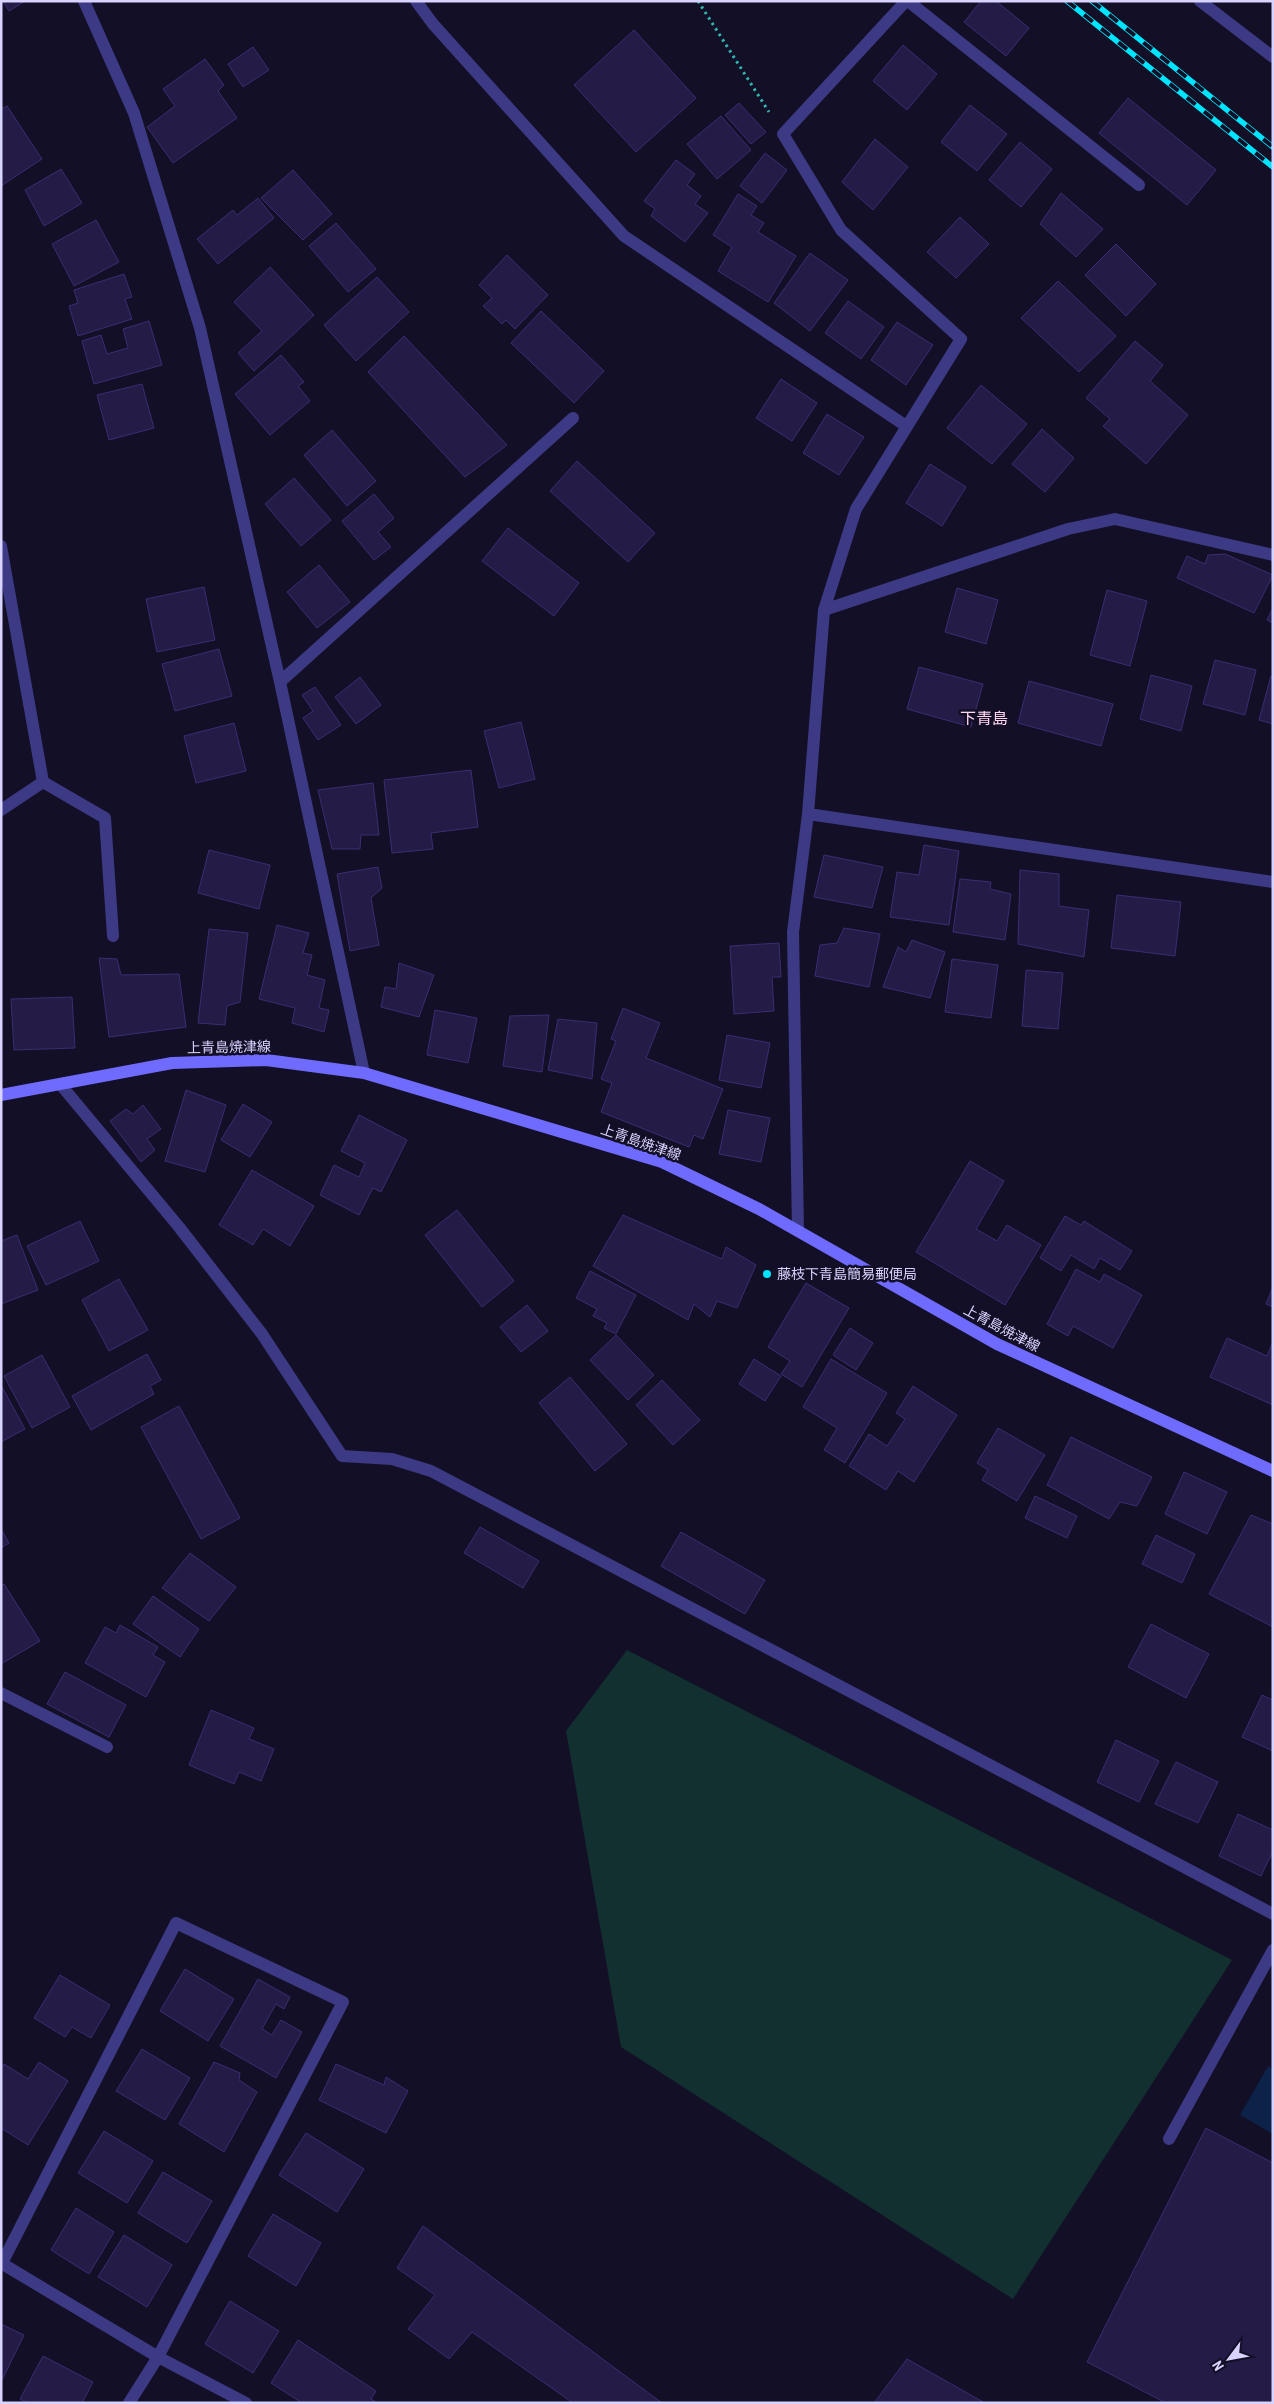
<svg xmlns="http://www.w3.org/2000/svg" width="1274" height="2404" font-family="'Roboto Condensed','Noto Sans JP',sans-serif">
<rect width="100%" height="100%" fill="#130f26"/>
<path fill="#12302f" d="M627,1650L1232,1960L1013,2299L621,2047L566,1731Z"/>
<path fill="#0c2248" d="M1268,2066L1273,2069V2134L1240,2115Z"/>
<path fill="#241b47" stroke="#3b2d73" d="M3,1H25L9,11Z
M981,1H996L1029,28L1006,56L964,22Z
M634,30L696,98L636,152L574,85Z
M903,45L937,74L907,110L873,81Z
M253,47L269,70L243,87L228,64Z
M205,59L224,85L218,91L237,118L173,163L147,127L175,106L163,89Z
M1128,98L1216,170L1187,205L1099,133Z
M739,103L766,132L751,144L725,115Z
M970,105L1007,134L977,171L941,142Z
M7,106L42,159L1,186V109Z
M721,116L751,150L717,179L687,144Z
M875,139L908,167L873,210L842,182Z
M1020,142L1052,169L1021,207L989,180Z
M765,153L787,170L762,203L740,186Z
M676,160L695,174L687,185L701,196L695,204L708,213L685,242L651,216L655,209L644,201Z
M61,169L82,203L44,226L25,190Z
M293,170L332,214L303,240L261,198Z
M1061,193L1103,229L1076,257L1040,224Z
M738,194L757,206L751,215L764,223L758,232L796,256L768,302L718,271L732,247L713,235Z
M258,198L274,218L218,264L197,239L233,210L237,215Z
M960,217L989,244L956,278L927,252Z
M96,220L119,262L74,286L52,244Z
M336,223L376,269L348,292L309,246Z
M1116,244L1156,284L1126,316L1085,275Z
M810,253L848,280L810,331L774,303Z
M507,255L548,295L515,329L506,320L502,324L483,306L492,298L479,285Z
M270,267L314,315L254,371L238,353L262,331L234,302Z
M124,274L132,297L125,299L132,319L78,336L69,306L78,303L74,290Z
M377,277L409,312L356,361L324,325Z
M1058,281L1116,336L1079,372L1021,318Z
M848,301L884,327L861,359L825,333Z
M541,311L604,371L574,403L511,343Z
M149,321L162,365L94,384L82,341L101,335L107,354L128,348L123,329Z
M897,322L933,345L906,385L871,360Z
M404,336L507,445L465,477L368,372Z
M1135,341L1163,365L1150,381L1188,415L1146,464L1103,426L1110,419L1086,398Z
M281,355L304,382L298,386L310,401L270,435L235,394Z
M781,379L817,403L792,441L756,418Z
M142,384L154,428L109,440L97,395Z
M981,385L1027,424L992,464L947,428Z
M827,414L864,437L839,475L803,453Z
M1042,429L1074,458L1045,492L1012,464Z
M332,430L376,481L347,506L304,455Z
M577,461L655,533L628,562L550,491Z
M930,464L966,487L942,526L906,503Z
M294,478L331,520L301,546L265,504Z
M374,494L394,518L378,532L391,547L374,560L342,521Z
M508,528L579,583L554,616L482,561Z
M1225,554L1273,575L1254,613L1177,578L1187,556L1205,564L1208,555Z
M319,565L350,602L317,628L287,592Z
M204,587L215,640L157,652L146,599Z
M957,588L998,600L986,644L945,632Z
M1107,590L1147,601L1130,666L1090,655Z
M1273,608V623L1267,620Z
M219,649L232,696L175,711L162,664Z
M1215,660L1256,670L1245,715L1203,704Z
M919,667L983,684L971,727L907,709Z
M1151,675L1192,686L1181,731L1140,719Z
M1271,676L1273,677V724L1259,720Z
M360,677L381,705L356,724L335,697Z
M1029,681L1113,704L1101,746L1018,723Z
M315,687L341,725L318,740L303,718L313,711L302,695Z
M521,722L535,779L499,788L484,731Z
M234,723L246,771L196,783L184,736Z
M471,770L478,827L431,833L433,849L392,853L384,780Z
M373,783L379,835H361L360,849H332L318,790Z
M924,845L959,851L949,925L890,917L897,872L919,875Z
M209,850L270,865L259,909L198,893Z
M824,855L883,867L872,908L814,897Z
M378,867L382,888L371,898L379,945L350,951L337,874Z
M1020,870L1059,874V906L1089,910L1084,957L1018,944Z
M960,879L991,882L990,889L1011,894L1005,940L953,932Z
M1117,895L1181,902L1175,956L1111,948Z
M277,925L309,933L303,953L312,955L307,975L325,980L319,1008L329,1010L324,1032L292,1023L295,1008L259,999Z
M844,928L880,934L869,987L815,976L820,945L837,943Z
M209,929L248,933L240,1002L227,1006L225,1025L198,1023Z
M912,940L945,952L930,998L883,987L898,947L906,952Z
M779,943L781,977H772L774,1011L734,1014L730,946Z
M99,958L117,959L121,975L179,974L186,1027L109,1037Z
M952,959L998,965L991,1018L945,1012Z
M399,963L434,975L419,1017L381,1007L385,987L396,989Z
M1026,970L1063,973L1058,1029L1022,1026Z
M72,997L75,1048L14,1050L11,999Z
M623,1008L660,1023L646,1058L723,1089L703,1139L694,1135L689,1147L601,1112L612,1083L601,1079L616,1041L611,1039Z
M435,1010L477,1018L468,1063L427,1055Z
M549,1015L542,1072L503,1066L510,1016Z
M558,1019L597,1023L592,1079L548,1070Z
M727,1035L770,1043L761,1088L719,1080Z
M186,1090L226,1105L205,1172L165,1161Z
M243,1104L272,1122L250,1157L221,1140Z
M143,1105L161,1129L147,1139L155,1150L141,1162L110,1121L126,1109L133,1114Z
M728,1110L770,1118L761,1162L719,1154Z
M359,1115L407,1140L381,1192L373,1188L359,1215L320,1195L334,1165L359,1177L365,1163L341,1151Z
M970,1161L1004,1181L976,1229L997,1241L1007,1225L1041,1245L1005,1305L916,1252Z
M252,1170L314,1206L290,1246L263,1229L253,1245L219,1225Z
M457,1210L514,1281L482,1307L425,1235Z
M623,1215L722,1259L726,1247L756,1265L737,1308L717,1301L710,1317L694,1304L688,1320L593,1266Z
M1065,1216L1081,1225L1084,1221L1132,1251L1120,1270L1100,1258L1094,1269L1071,1255L1061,1271L1040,1258Z
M80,1221L99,1261L46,1285L27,1246Z
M17,1235L38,1290L1,1304V1241Z
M1076,1269L1100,1282L1104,1274L1142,1295L1113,1348L1073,1326L1068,1336L1047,1324Z
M590,1271L636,1295L616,1334L604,1328L607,1323L593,1316L597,1309L576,1298Z
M119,1279L148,1330L109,1351L82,1300Z
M806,1283L849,1308L802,1387L781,1374L790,1361L768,1347Z
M1273,1287V1307L1266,1304Z
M527,1305L548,1331L521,1352L500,1327Z
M850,1328L873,1343L856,1370L833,1355Z
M616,1335L654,1375L628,1400L590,1360Z
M1227,1338L1267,1356L1273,1342V1405L1210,1377Z
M147,1354L161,1380L150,1386L154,1394L91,1430L72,1396Z
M42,1355L70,1407L32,1428L4,1376Z
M754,1359L781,1376L765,1401L739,1384Z
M831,1359L887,1393L845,1463L824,1450L837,1428L803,1407Z
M570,1377L627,1444L595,1471L539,1403Z
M662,1380L700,1420L673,1445L636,1405Z
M1,1385L25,1429L1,1442Z
M913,1386L957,1415L914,1482L898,1471L886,1490L849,1466L869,1434L887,1446L905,1419L896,1413Z
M179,1406L240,1518L201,1539L141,1427Z
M998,1428L1045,1455L1017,1501L982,1480L988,1470L977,1463Z
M1071,1437L1152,1477L1137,1506L1120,1502L1109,1519L1047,1485Z
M1184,1472L1227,1492L1207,1534L1165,1514Z
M1035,1496L1077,1516L1067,1538L1025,1518Z
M1251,1515L1273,1524V1627L1209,1594Z
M480,1527L539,1561L523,1588L464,1553Z
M1,1529L9,1543L1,1548Z
M681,1532L765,1580L745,1614L661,1566Z
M1156,1535L1195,1554L1182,1583L1142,1564Z
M190,1553L236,1587L209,1621L162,1588Z
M4,1584L40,1641L1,1664V1585Z
M153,1596L199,1629L180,1657L133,1624Z
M1151,1624L1209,1654L1186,1698L1128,1667Z
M120,1625L158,1647L153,1655L165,1662L146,1697L85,1663L105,1627L116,1633Z
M65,1672L126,1705L109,1737L47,1704Z
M1262,1695L1273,1700V1751L1242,1737Z
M211,1710L254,1728L249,1739L274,1749L261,1781L239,1772L234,1784L189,1765Z
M1116,1740L1159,1761L1139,1802L1097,1782Z
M1176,1762L1218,1782L1198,1823L1155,1804Z
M1238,1814L1273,1830V1851L1261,1876L1219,1856Z
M185,1969L234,1999L208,2041L160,2011Z
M60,1975L110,2005L91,2038L72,2027L65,2037L34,2018Z
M258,1979L290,1997L284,2009L276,2004L262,2029L272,2035L281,2020L302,2032L276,2078L220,2046Z
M142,2049L190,2078L165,2120L116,2091Z
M39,2062L68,2081L28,2145L1,2128V2068L4,2064L28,2079Z
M214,2062L240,2073L239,2080L257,2092L224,2152L179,2124Z
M336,2064L384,2085L386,2077L408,2091L386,2133L319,2100Z
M1206,2128L1273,2163V2403H1166L1087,2362Z
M104,2131L153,2161L127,2203L78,2173Z
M306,2133L364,2169L337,2212L279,2175Z
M163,2172L212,2201L187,2243L138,2213Z
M76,2208L114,2232L89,2274L51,2250Z
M273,2214L321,2243L296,2286L248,2256Z
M423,2226L662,2403H573L472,2332L449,2359L408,2329L435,2295L397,2268Z
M124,2235L172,2265L147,2307L98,2277Z
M230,2301L279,2331L253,2373L205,2344Z
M1,2324L24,2335L2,2380L1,2379Z
M298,2340L376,2391L371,2399L377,2403H302L271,2383Z
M43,2356L93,2382L82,2403H28L20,2399Z
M907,2359L985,2403H874Z"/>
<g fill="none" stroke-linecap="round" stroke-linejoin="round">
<path stroke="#2fb8b0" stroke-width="3" stroke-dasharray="2.5 4" stroke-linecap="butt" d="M698,1L769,112"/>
<path stroke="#3d3a85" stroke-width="12" d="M84,1L134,113L200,328L280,682L364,1073
M416,1L433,24L624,236L906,426
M908,1L1139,185
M1200,1L1273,57
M1,546L43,782L1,810
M824,610L1068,529L1115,519L1273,555
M280,682L573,418
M43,782L105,818L113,936
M808,814L1273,882
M61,1085L179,1227L262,1334L342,1456L392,1459L431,1471L1273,1914
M798,1231L793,932L808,814L824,610L856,509L961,339L841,230L783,134L906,1
M1,1693L107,1747
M1169,2139L1273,1950
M1,2263L158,2357L246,2403
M2,2263L176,1923L343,2002L158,2357L129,2403"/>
<path stroke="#6f6bff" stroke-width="12" d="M1,1095L172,1063L266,1060L364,1073L662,1162L759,1209L997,1344L1273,1471"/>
<g stroke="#00e5ff" stroke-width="5.5">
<path id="rail" d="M1067,1L1273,167
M1092,1L1273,147"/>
</g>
<use href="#rail" stroke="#130f26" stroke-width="4" stroke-dasharray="11" stroke-linecap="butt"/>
</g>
<circle fill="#00e5ff" stroke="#130f26" stroke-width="2" cx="767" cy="1274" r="5"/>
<g text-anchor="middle" stroke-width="5" stroke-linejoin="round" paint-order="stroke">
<g font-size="14" fill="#d9d4ff" stroke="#130f26">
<text transform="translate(229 1047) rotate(-1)" y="5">上青島焼津線</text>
<text transform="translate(641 1142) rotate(19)" y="5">上青島焼津線</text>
<text transform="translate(1002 1328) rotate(28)" y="5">上青島焼津線</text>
</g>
<g font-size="14" fill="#d9d4ff" stroke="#130f26" text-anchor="start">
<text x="777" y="1279">藤枝下青島簡易郵便局</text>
</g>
<g font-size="16" fill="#ffd6f0" stroke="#130f26">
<text x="984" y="724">下青島</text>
</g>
</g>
<rect width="1274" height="2404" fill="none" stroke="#d9d4ff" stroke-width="5"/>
<g transform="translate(1229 2359) rotate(238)" stroke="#130f26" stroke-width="4" paint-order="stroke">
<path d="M0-4L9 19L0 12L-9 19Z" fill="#d9d4ff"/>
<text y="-8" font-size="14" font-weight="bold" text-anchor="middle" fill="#d9d4ff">N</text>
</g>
</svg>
